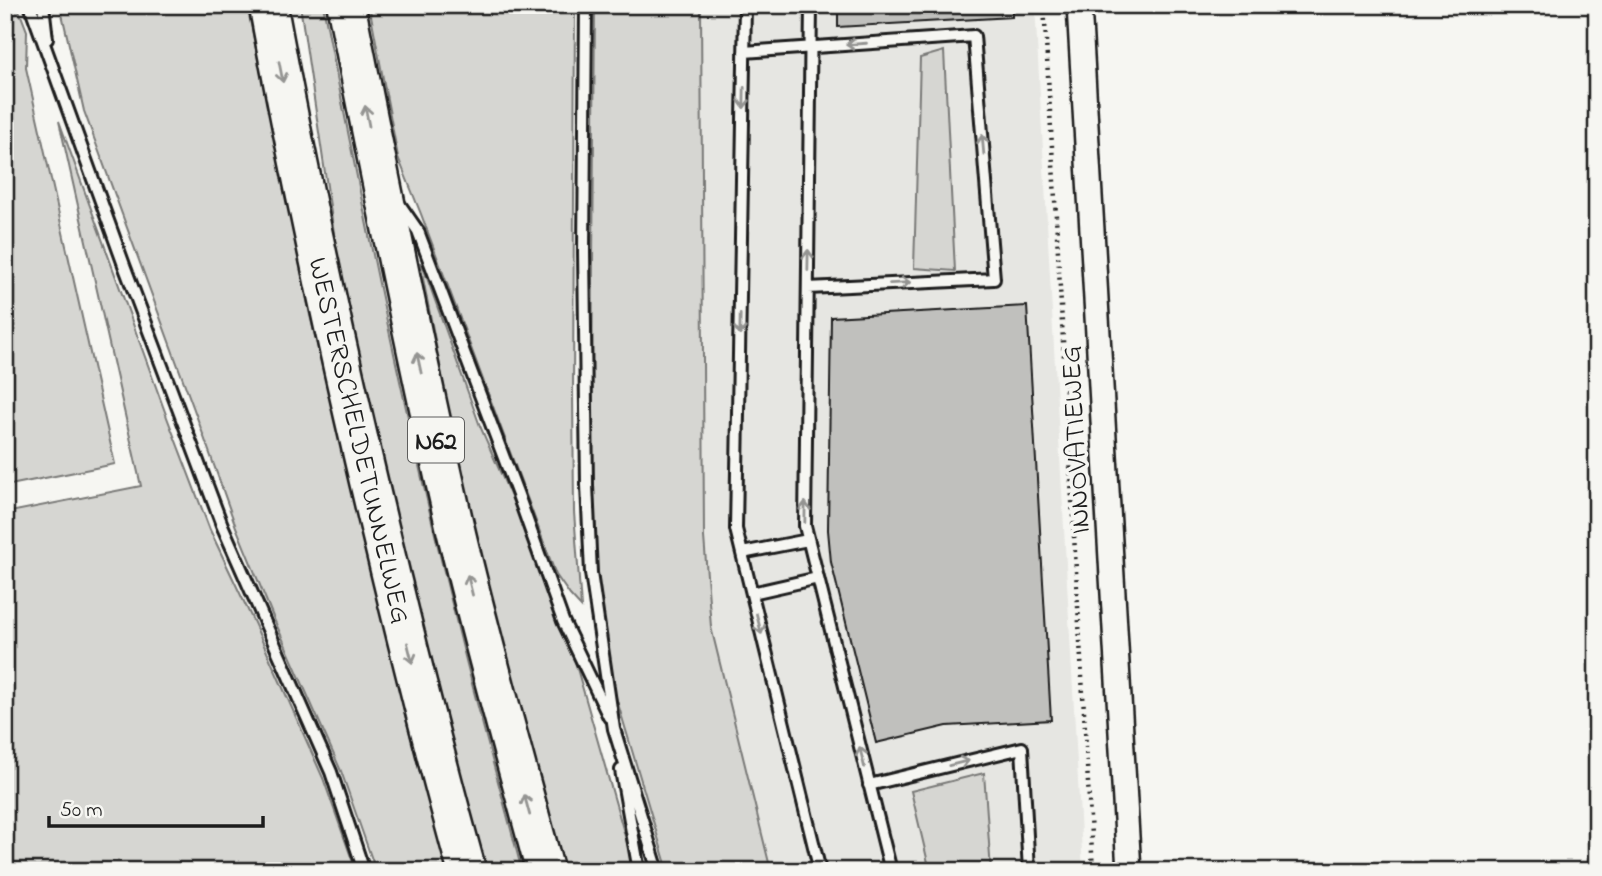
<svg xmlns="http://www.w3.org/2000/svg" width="1602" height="876" font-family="'Indie Flower',sans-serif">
<rect width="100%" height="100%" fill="#f6f6f2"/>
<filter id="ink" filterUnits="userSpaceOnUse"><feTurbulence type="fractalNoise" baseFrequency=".0143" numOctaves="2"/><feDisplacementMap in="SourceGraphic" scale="14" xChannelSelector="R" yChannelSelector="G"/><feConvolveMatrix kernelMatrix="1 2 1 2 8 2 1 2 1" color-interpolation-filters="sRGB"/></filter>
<g filter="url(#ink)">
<path fill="#e6e6e2" d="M701,5H1035L1083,871H771L711,627L704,537Z"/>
<path fill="#d6d6d2" stroke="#797977" stroke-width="2" d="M5,5H17L27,31L26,68L115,464L5,486Z
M60,5H247L310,315L407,723L448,871H376L341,771L273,617L236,527L199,423L84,111Z
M300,5H323C363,211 405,417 456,620C476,704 500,787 522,871H486L442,714L345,307Z
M369,5H575L573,390L574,512L581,607L570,595L556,575L421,214L398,157Z
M595,5H701L704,537L711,627L771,871H668L610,677L600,603L593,511L592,390Z
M944,51L955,271L914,268L920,58Z
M59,121L168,420L210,530L255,625L323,778L356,871H5V513L141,486Z
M420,263L422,264L480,426L522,522L561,628L574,658L629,850L632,871H557L488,613Z
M984,773L991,871H930L911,791Z"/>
<path fill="#c0c0bd" stroke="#1c1c1c" stroke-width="2" d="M838,5H1012V17L838,27Z
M1027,306L1051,720L947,726L876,743L831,562L828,530L831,317Z"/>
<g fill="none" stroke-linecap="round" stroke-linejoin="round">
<g stroke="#1c1c1c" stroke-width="16">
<path id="service" d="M30,5L124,265L222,525L331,772L364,871
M43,5L47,39
M586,5L584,252L587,485L591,573L614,729L658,871
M745,5L736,529L820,871
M811,5L805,526L891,871
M744,52L974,36L994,279L808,288
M400,205L418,231L518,495L563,621L609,717
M742,553L808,540
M752,593L818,578
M621,770L639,871
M869,785L1022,748L1029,871"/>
</g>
<g stroke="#1c1c1c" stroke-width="28">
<path id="minor" d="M1079,5L1129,871"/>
</g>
<g stroke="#1c1c1c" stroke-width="42">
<path id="trunk" d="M268,5C293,142 322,278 353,414C388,567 425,719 467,871
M346,5C380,178 415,351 454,523C481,639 514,755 545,871"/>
</g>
<path stroke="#1c1c1c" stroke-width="4.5" stroke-dasharray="2 5" stroke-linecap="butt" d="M1044,5L1093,871"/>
<use href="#service" stroke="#f6f6f2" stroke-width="10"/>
<use href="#minor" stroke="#f6f6f2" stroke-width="23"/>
<use href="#trunk" stroke="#f6f6f2" stroke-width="37"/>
</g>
<defs><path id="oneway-shaft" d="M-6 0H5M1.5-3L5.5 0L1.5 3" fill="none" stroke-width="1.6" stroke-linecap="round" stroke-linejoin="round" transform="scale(1.75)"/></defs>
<g stroke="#949492">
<use href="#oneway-shaft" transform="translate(856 44) rotate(176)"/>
<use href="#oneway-shaft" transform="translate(281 72) rotate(79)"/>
<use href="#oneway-shaft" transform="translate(744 98) rotate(91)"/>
<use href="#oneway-shaft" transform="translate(367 116) rotate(-101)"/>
<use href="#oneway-shaft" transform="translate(983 145) rotate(-95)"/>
<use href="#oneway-shaft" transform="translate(808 260) rotate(-89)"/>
<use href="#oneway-shaft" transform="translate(900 283) rotate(-3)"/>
<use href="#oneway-shaft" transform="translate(740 325) rotate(91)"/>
<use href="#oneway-shaft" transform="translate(419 363) rotate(-102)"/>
<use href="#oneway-shaft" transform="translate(805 512) rotate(-89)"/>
<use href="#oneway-shaft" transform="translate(470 585) rotate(-104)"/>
<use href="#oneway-shaft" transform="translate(759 624) rotate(76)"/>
<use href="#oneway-shaft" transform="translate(410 653) rotate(76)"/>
<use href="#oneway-shaft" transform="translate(862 757) rotate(-104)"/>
<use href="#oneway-shaft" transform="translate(959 763) rotate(-14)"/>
<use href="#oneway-shaft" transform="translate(527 805) rotate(-105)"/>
</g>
</g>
<g text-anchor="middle" stroke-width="7" stroke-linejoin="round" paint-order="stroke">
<rect fill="#f6f6f2" stroke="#5d5d5c" stroke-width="2" x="408" y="417.5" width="56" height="45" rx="5"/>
<g font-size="26" font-weight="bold" fill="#1c1c1c">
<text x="436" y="449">N62</text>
</g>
<g font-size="28" fill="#1c1c1c" stroke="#f6f6f2">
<text transform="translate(361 440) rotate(77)" y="10">WESTERSCHELDETUNNELWEG</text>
<text transform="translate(1074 440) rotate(-93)" y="10">INNOVATIEWEG</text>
</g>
</g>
<rect width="1602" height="876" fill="none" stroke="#f6f6f2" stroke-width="28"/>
<rect x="14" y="14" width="1574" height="848" fill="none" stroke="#1c1c1c" stroke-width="2.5" filter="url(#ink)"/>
<path d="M49 816v10h214v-10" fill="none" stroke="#1c1c1c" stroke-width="3.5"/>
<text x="60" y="816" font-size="21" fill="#1c1c1c" stroke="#f6f6f2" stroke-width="5" paint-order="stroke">50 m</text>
</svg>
